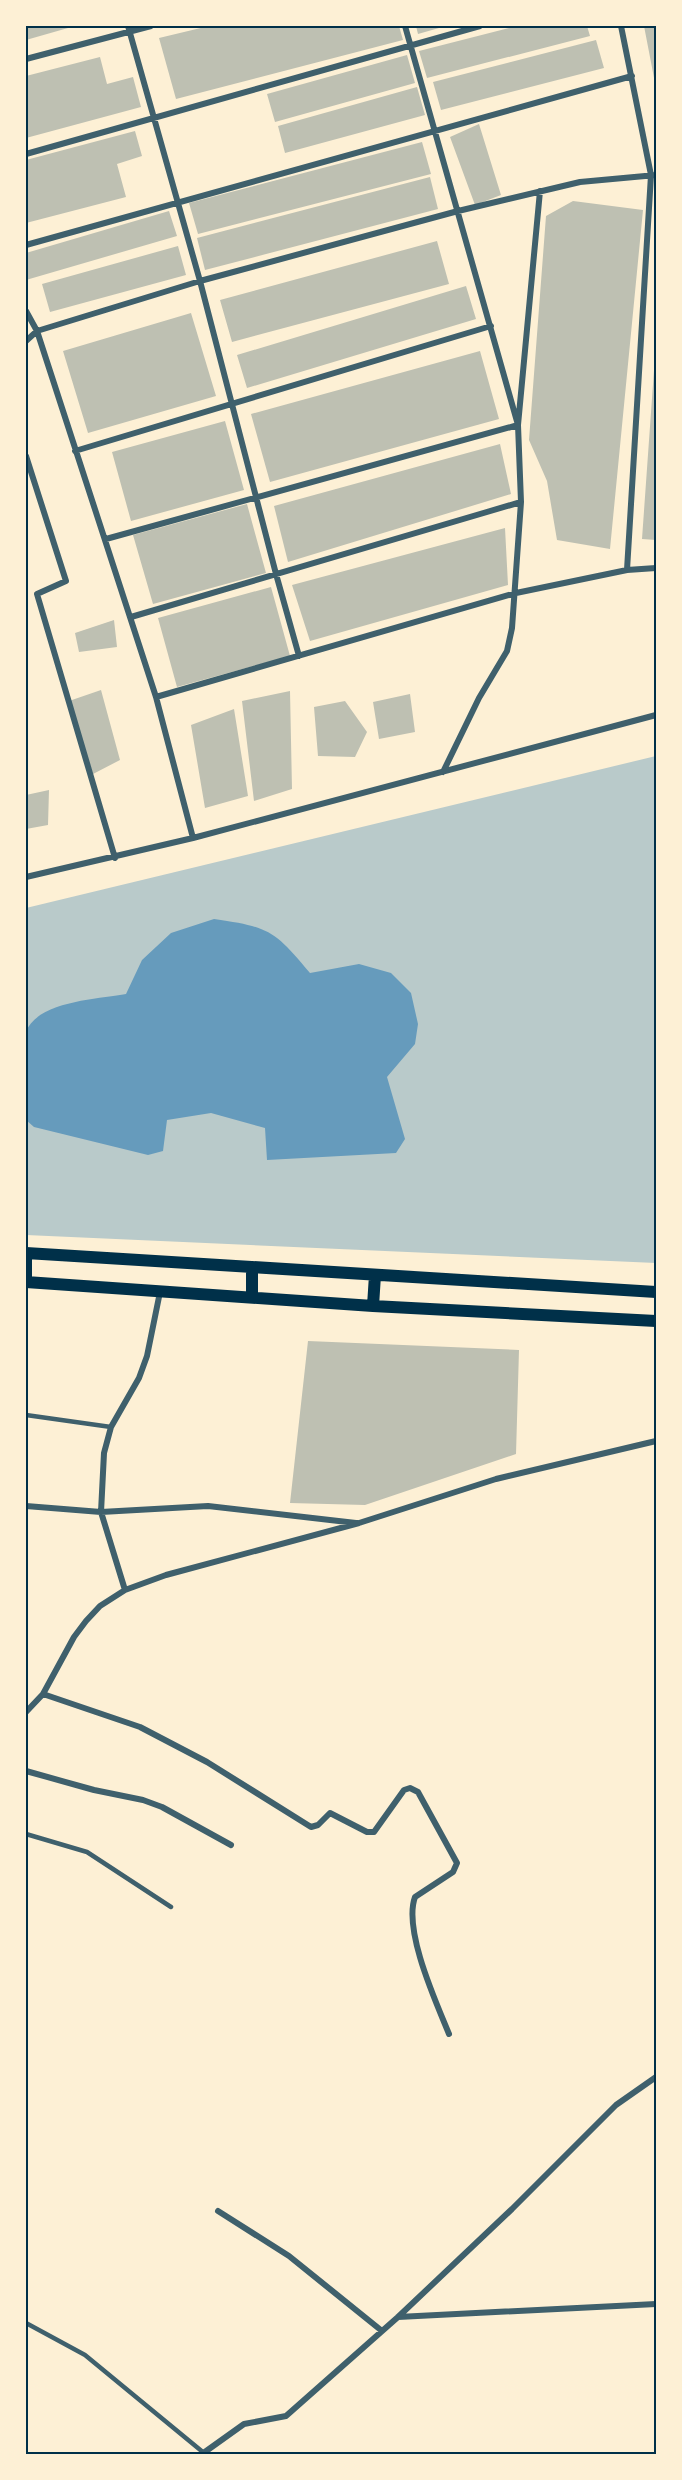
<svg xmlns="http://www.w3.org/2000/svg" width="682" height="2480" font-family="Inter,sans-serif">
<rect width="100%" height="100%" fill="#fdf0d5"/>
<path fill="#b9caca" d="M656,756V1263L26,1235V908Z"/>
<path fill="#669bbc" d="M214,919C269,927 274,930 310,973L359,964L391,973L411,993L418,1024L415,1044L387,1077L405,1139L396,1153L267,1160L265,1128L211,1113L167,1120L163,1151L148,1155L34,1127L26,1120C25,1105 22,1043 26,1032C37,1001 99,999 126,994L142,960L171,933Z"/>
<path fill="#bec0b2" d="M26,26H75L26,40Z
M209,26H399L403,40L176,99L159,38Z
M416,26H446L418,34Z
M517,26H587L590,36L427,78L419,51Z
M644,26H656V83H655Z
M596,40L604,68L441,110L433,82Z
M407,55L415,83L275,122L267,94Z
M100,57L107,84L133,77L141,107L26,138V76Z
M417,87L425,115L285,153L278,126Z
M479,124L501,195L475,205L450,137Z
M135,131L142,156L117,164L126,197L26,223V160Z
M422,142L431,174L198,234L189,203Z
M430,177L438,209L205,270L197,238Z
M573,201L643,210L610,549L557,540L547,481L529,440L546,216Z
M169,211L177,236L26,280V253Z
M437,241L449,284L232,342L220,300Z
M178,246L186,275L50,312L42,284Z
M466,286L476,319L247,388L237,355Z
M191,313L216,396L88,433L63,351Z
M480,351L499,419L270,482L251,414Z
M655,356H656V540L642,539Z
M225,421L244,490L131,521L112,452Z
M500,444L511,494L288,562L274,506Z
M247,504L266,573L153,604L133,535Z
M505,528L508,585L310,641L292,585Z
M271,587L290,656L177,687L158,618Z
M114,620L117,647L79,652L75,633Z
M101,690L120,760L93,774L69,701Z
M290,691L292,789L254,801L242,701Z
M410,694L415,732L379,739L373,702Z
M345,701L367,732L355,757L318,756L314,707Z
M234,709L248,796L205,808L191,725Z
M49,790L48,825L26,829V795Z
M308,1341L519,1350L516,1454L365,1505L290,1503Z"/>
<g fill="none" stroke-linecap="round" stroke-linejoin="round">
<path stroke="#3f606c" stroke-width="4.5" d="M26,1415L111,1427
M26,1834L87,1852L171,1907
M26,2323L85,2355L204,2453"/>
<path stroke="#3f606c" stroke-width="6" d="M128,26L200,281L276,574L299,656
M621,26L651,175L627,570
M26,59L151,26
M26,154L480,26
M26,245L632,76
M26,311L37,331L156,697L193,838
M26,341L37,331L200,281L458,211L580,182L656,175
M75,451L491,326
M26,456L66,581L37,594L115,858
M106,539L518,425L405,26
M131,617L521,502
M156,697L516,593L627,570L656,568
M443,772L479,698L507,651L512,628L521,502L518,425L540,191
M26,877L193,838L656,715
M26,1506L101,1512L208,1506L356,1523
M125,1590L101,1512L104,1453L111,1427L139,1378L147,1356L160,1292
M43,1694L140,1727L207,1762L311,1827L318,1825L330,1813L367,1832H374L404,1790L410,1788L418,1792L457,1863L453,1872L415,1897C403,1930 436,2002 449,2034
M26,1712L43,1694L74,1637L86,1621L100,1606L125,1590L166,1575L359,1523L496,1479L656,1441
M26,1771L94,1790L143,1800L162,1807L231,1845
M218,2211L289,2256L382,2331
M398,2317L656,2304
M202,2454L244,2424L286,2416L398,2317L512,2209L616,2105L656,2077"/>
<path stroke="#003049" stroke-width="12" d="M26,1253L656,1292
M26,1280V1253
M26,1282L373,1306L656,1321
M252,1297V1267
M373,1306L375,1275"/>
</g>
<rect width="682" height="2480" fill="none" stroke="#fdf0d5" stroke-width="54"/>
<rect x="27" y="27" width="628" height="2426" fill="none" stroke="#003049" stroke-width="2"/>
</svg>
